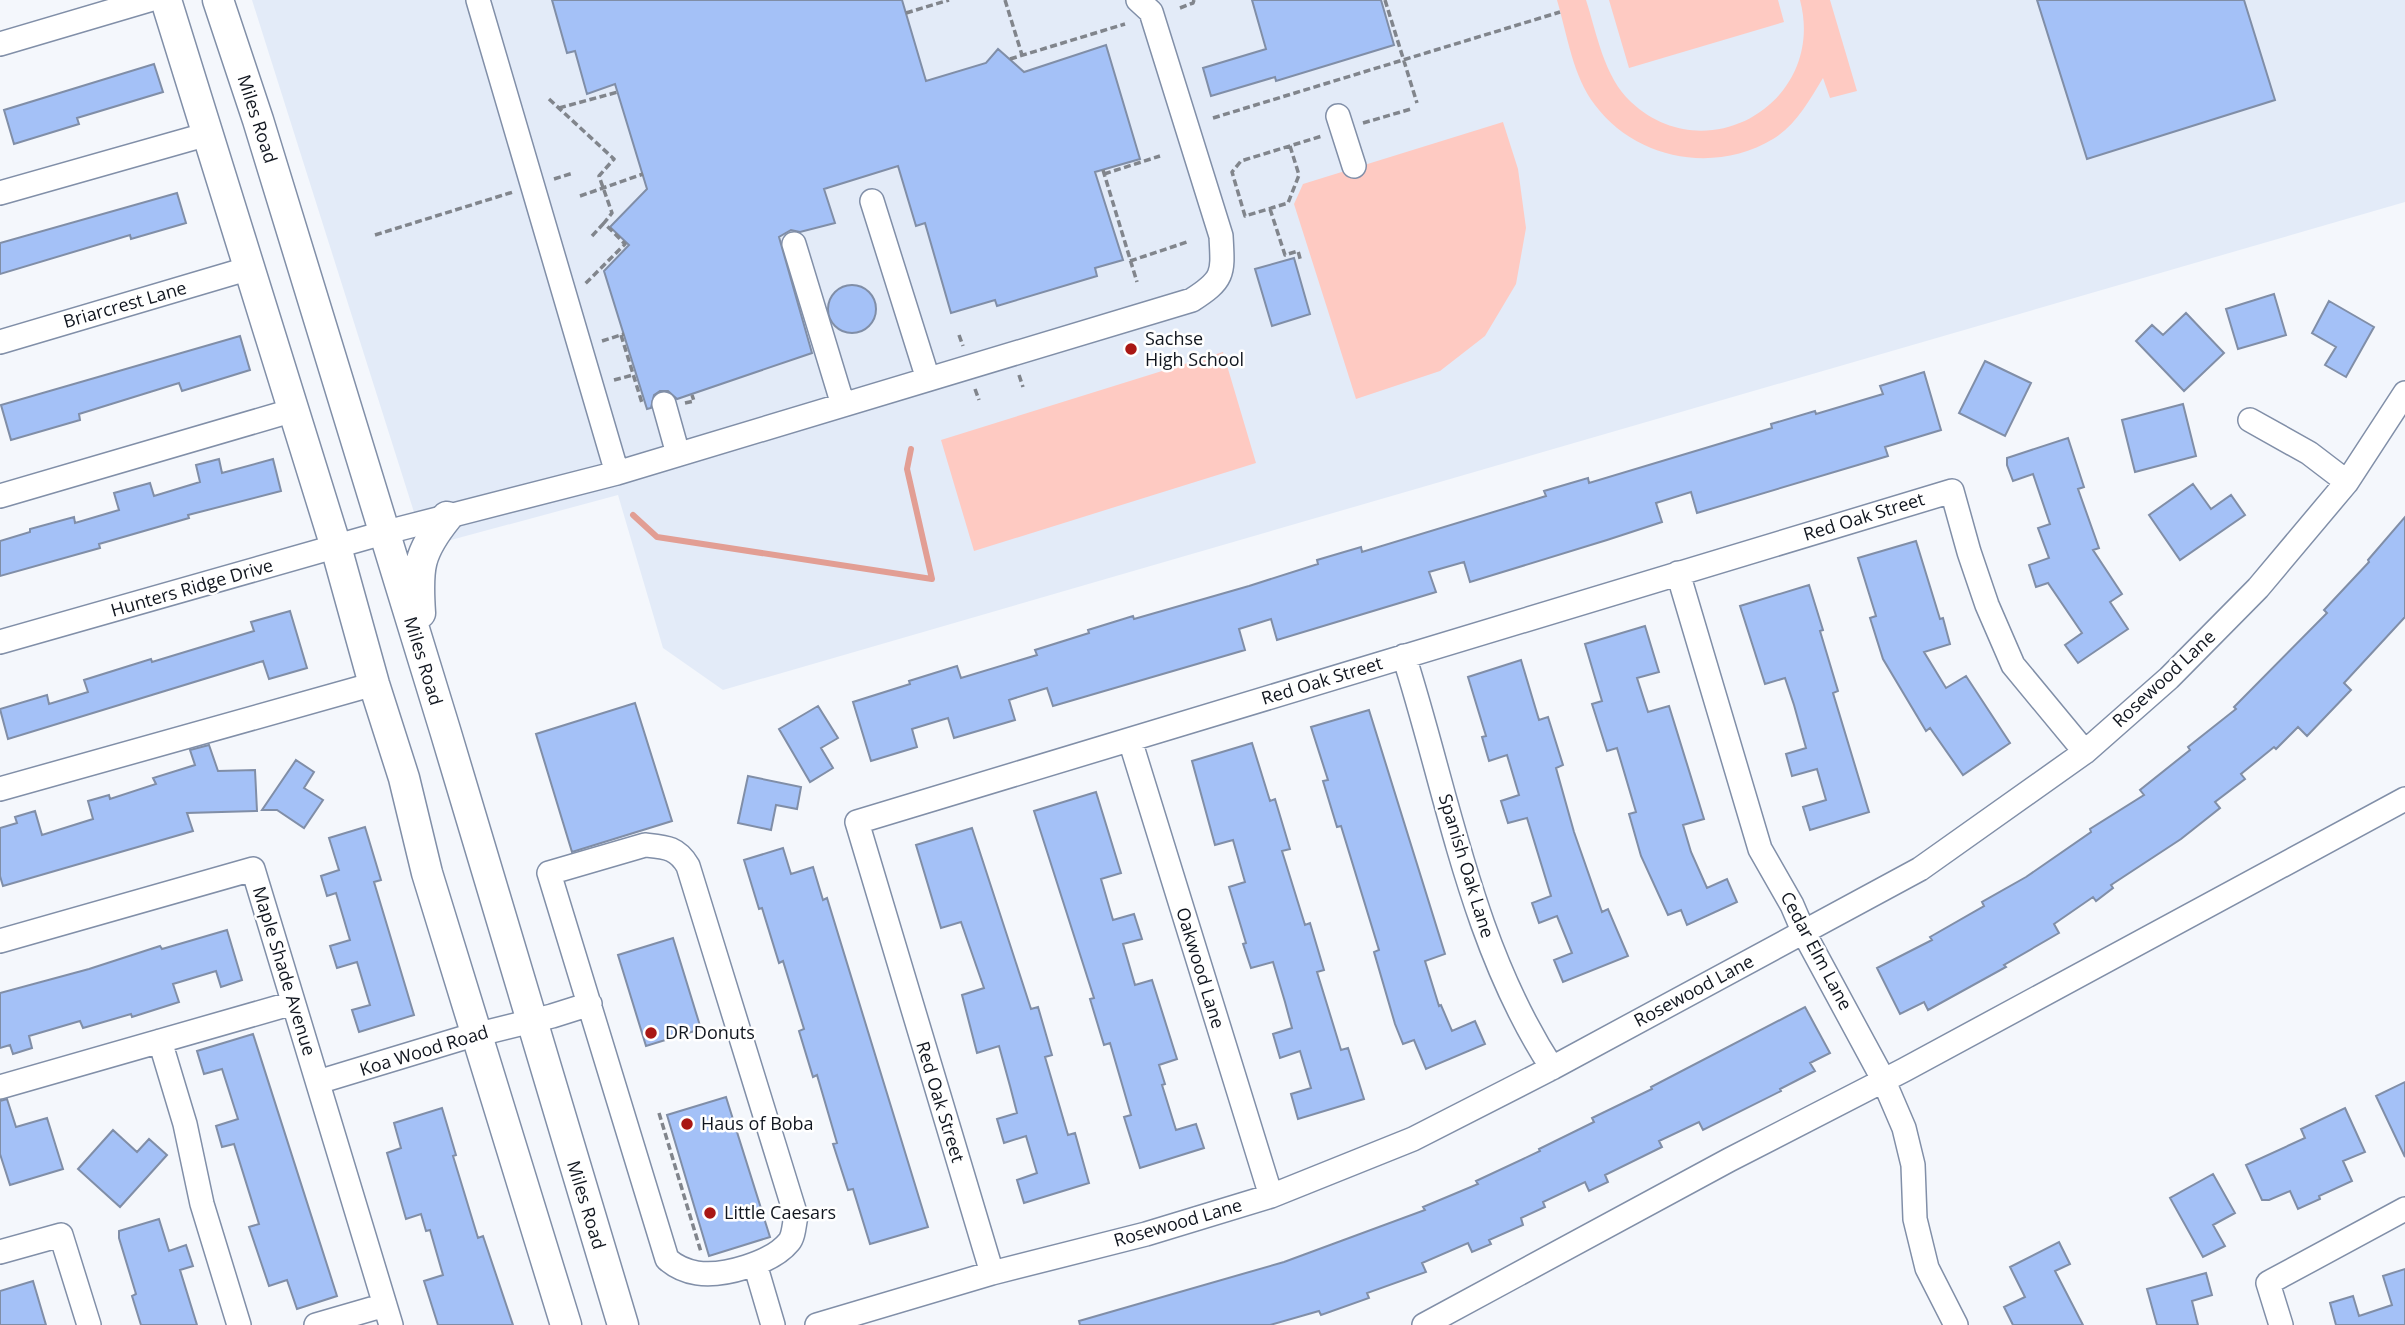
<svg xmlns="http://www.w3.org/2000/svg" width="2405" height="1325" font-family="'Open Sans',sans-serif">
<rect width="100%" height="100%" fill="#f4f7fc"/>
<path fill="#e3ebf8" d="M252,0H2405V202L723,690L663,648L618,495L425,547Z"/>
<path fill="#fecac2" d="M1557,0H1586C1597,34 1604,77 1631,102C1707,173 1827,102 1800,0H1830L1857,91L1830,98L1823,78C1809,101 1796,125 1773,139C1715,174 1636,160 1595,105C1573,77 1567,34 1557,0Z
M1609,0H1778L1784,22L1629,68Z
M1503,122L1518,169L1526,228L1516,284L1485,336L1440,371L1356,399L1294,204L1303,184Z
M1223,352L1256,463L974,551L941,440Z"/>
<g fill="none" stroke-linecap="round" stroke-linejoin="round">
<path stroke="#e29e94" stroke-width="6" d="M633,515L657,537L932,579L907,469L911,449"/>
</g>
<path fill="#a4c1f7" stroke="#808ea7" stroke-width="2" d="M552,0H902L926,81L986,63L998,49L1024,72L1106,45L1140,159L1095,172L1123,260L1095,268L1097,276L997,306L995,300L951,313L925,223L916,226L898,166L824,189L835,223L800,232L791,230L779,237L812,353L677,399L668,391H660L654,395L651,408L647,409L604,271L629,245L610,227L647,189L615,84L587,94L575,51L567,53Z
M1252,0H1381L1394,45L1276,81L1275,77L1211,96L1203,68L1266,49Z
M2037,0H2244L2275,100L2087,159Z
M154,64L163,92L77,118L79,124L14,144L4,110Z
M177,193L186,223L131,239L130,235L0,274V243Z
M1294,258L1310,314L1272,326L1255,269Z
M828 309a24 24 0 1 1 48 0a24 24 0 1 1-48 0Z
M2274,294L2286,335L2238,349L2226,309Z
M2329,301L2374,327L2346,377L2325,365L2336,347L2312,333Z
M2186,313L2224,353L2184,391L2136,341L2152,325L2163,335Z
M240,336L250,370L182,391L179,383L79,414L80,420L11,440L1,405Z
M1985,361L2031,383L2005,436L1959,413Z
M1924,372L1941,430L1885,447L1888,456L1697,513L1691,492L1656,503L1662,522L1607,540L1470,582L1464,562L1429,572L1436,592L1277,640L1271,619L1239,629L1245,650L1053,706L1047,688L1009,700L1015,720L954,738L948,718L912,729L917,747L871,761L853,702L910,684L909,681L957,666L961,678L1037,655L1035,650L1089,633L1088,630L1133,616L1134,619L1249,586L1318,564L1317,560L1361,547L1362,552L1546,496L1544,491L1588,478L1589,483L1772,428L1771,424L1815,411L1816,414L1883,394L1880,386Z
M2183,404L2196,456L2135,472L2122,420Z
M2068,438L2084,487L2078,489L2099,548L2093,550L2122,594L2110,602L2128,629L2078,663L2065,645L2082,633L2048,583L2036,587L2029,565L2049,558L2038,528L2050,524L2033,474L2013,481L2007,465V458Z
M219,459L222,473L273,459L281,491L188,515L189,518L99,544L100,548L0,576V541L30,532V529L74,517L75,523L119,510L114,493L150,483L154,496L200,482L196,465Z
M2193,484L2211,509L2231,495L2245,515L2180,560L2149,515Z
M2405,517V617L2344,683L2351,690L2307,736L2298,727L2276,749L2274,747L2241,774L2245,779L2215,802L2220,808L2181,839L2111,885L2113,888L2096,901L2093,897L2054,924L2059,933L2004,965L2006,967L1928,1010L1924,1002L1900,1014L1877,968L1932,940L1930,937L1984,906L1982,902L2026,877L2091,832L2090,829L2144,795L2140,790L2190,750L2188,747L2236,709L2234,707L2327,613L2324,610L2369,562L2368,560Z
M1916,541L1940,619L1943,618L1950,644L1924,652L1946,688L1966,676L2010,743L1963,775L1930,728L1926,731L1883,659L1870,618L1876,616L1858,558Z
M1809,585L1823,630L1820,631L1838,691L1833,693L1869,812L1810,830L1803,807L1826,800L1817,769L1792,776L1786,754L1806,748L1794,705L1785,678L1765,684L1740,606Z
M290,611L307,668L269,679L263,661L8,739L0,709L47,695L49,704L88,692L84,680L151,659L152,662L254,631L251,622Z
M1645,626L1659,672L1637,678L1648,712L1669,706L1704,819L1683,825L1691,852L1707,888L1727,879L1737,902L1687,925L1681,910L1668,915L1641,856L1629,814L1636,812L1617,748L1607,751L1592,704L1602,701L1585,644Z
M1521,660L1539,720L1548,717L1563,765L1556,768L1574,832L1602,912L1608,909L1628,956L1563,982L1554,960L1572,953L1557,916L1539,923L1532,903L1551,896L1527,818L1508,823L1501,801L1519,795L1507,755L1489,761L1482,737L1486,736L1468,677Z
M635,703L672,821L572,852L536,734Z
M818,706L838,738L821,748L833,768L810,782L779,729Z
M1369,710L1445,954L1425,961L1439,1006L1441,1005L1452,1031L1475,1021L1485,1044L1426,1069L1414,1040L1403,1044L1395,1024L1374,952L1379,950L1341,826L1337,827L1323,781L1328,780L1311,727Z
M1252,743L1270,801L1275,799L1290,849L1282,851L1305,925L1310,923L1324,970L1317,972L1341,1050L1348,1048L1364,1099L1298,1119L1291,1094L1311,1088L1300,1051L1280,1058L1273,1034L1292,1028L1285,1002L1273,962L1251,968L1243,944L1246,943L1229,887L1245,882L1233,840L1215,845L1192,761Z
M209,745L218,771L255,770L257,811L187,813L193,831L3,886L0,876V828L17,823L15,817L35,811L42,835L93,819L88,801L109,795L110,799L156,784L153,778L195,765L190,750Z
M296,760L314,772L304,788L323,800L304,828L277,810H262Z
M748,776L801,787L797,809L776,805L771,830L738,823Z
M1096,792L1121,873L1101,879L1113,920L1134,914L1142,939L1123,944L1135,985L1152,980L1177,1059L1159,1065L1165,1084L1162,1085L1176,1130L1196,1124L1204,1148L1140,1168L1124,1117L1131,1115L1110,1043L1104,1045L1090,999L1094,998L1034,811Z
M365,827L381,880L374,882L414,1015L359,1032L352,1010L370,1005L357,962L337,968L330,946L350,940L336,893L327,896L321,876L339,870L329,838Z
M972,828L1031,1009L1038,1007L1052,1055L1045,1057L1068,1135L1075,1133L1089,1183L1024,1203L1017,1180L1037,1173L1026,1136L1004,1143L997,1119L1017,1113L1010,1086L999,1046L977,1053L962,995L984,988L961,922L941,928L916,845Z
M783,848L791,874L813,867L823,900L827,898L928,1227L870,1244L853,1189L848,1190L833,1144L837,1143L817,1075L813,1077L799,1031L804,1029L783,961L779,963L762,908L759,909L744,860Z
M227,930L242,980L221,987L216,971L173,984L179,1002L132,1017L131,1014L83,1028L80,1021L29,1036L32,1048L13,1054L10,1045L0,1048V993L89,969L160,946L162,949Z
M673,938L701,1029L646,1046L618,955Z
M1805,1007L1830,1053L1810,1063L1815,1071L1780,1089L1781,1091L1703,1130L1699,1122L1659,1141L1662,1147L1605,1175L1608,1182L1589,1191L1585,1182L1543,1202L1545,1207L1521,1218L1523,1225L1489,1240L1491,1244L1472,1252L1468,1243L1422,1263L1426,1272L1367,1293L1369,1298L1321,1315L1319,1311L1270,1325H1080L1079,1321L1284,1262L1425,1210L1423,1207L1478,1184L1476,1181L1540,1151L1539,1149L1594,1122L1592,1118L1652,1089L1651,1087Z
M253,1034L337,1296L297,1309L287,1280L269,1286L249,1227L259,1224L234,1144L222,1147L216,1126L238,1119L222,1069L204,1074L197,1051Z
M2405,1082V1157L2376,1096Z
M726,1097L770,1237L709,1256L667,1115Z
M7,1099L16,1127L47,1118L63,1169L10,1185L0,1154V1101Z
M442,1108L456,1155L453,1156L478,1238L483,1236L513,1325H438L424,1281L443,1275L430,1230L426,1231L421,1214L406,1219L387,1153L401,1148L394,1123Z
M2345,1108L2365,1152L2343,1161L2352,1181L2319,1196L2320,1199L2298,1209L2290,1191L2269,1200H2262L2246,1165L2305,1138L2301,1129Z
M113,1130L137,1152L149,1139L167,1155L120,1207L78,1169Z
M2213,1174L2235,1213L2213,1225L2225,1246L2203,1257L2170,1198Z
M159,1219L169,1251L186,1245L193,1266L180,1270L197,1325H141L132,1296L136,1294L119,1238V1231Z
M2059,1242L2070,1264L2055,1271L2083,1325H2013L2004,1307L2025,1297L2010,1267Z
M2405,1269V1325H2336L2330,1303L2353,1296L2359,1316L2392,1305L2383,1276Z
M2206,1273L2212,1295L2192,1301L2198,1325H2157L2147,1289Z
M33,1281L46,1325H0V1291Z"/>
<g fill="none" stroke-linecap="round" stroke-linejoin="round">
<g stroke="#818fa8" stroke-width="26">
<path id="minor" d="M478,0L617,473
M0,44L149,0
M1338,116L1354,166
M0,193L208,134
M872,201L928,379
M794,244L843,405
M0,342L250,268
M664,404L678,454
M2250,420L2309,453L2347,482
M0,496L294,410
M1678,573L1760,849L1792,905L1804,933L1883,1079L1904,1128L1913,1165L1915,1219L1927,1268L1956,1325
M0,642L383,533L617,473L1192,300C1225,279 1223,273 1221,236L1151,12L1138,0
M1404,656C1448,794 1471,944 1552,1068
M1130,740L1271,1196
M0,789L374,684
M645,845C665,847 677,847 688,866L796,1216C794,1224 794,1236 789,1242C772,1263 723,1277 697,1273C685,1271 676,1267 667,1259L549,873Z
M0,941L253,869L391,1325
M160,1041L185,1124L202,1204L239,1325
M318,1082L463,1038L552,1016L590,1004
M0,1087L293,1003
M0,1252L61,1235L89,1325
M755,1264L773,1325
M992,1273L857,822L1952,491L1969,552L1987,605L2013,665L2085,752
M316,1325L385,1305
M817,1325L992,1273L1146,1234L1271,1196L1413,1139L1552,1068L1920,869L2085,752L2169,678L2258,588L2347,482L2405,393
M1424,1325L1729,1160L1904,1070L2405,799
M2281,1325L2268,1283L2405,1209"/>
</g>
<g stroke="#818fa8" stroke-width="33">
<path id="major" d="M166,0L336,547L374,684L404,778L427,873L566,1325
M218,0L258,120L445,730L623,1325
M420,613C417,568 418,553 447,517"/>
</g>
<path stroke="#81858c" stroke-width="3.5" stroke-dasharray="7 3.5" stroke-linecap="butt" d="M1005,0L1022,55
M1385,0L1417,103
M1180,8L1193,3L1194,0
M906,13L949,0
M1010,59L1125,24
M549,99L614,159L599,176L612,213L604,223L625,244L585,284
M559,108L618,92
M1213,118L1560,12
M1363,123L1411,109
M1290,146L1299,175L1288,203L1245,216L1232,172L1241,161L1322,136
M1103,170L1137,282
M1104,174L1160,156
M554,179L573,173
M580,196L643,174
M1270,209L1285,255L1298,251L1301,262
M375,235L513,192
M592,236L604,223
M1130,261L1187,242
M621,335L642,403
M959,335L963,346
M602,341L624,334
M1019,375L1023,387
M614,380L633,375
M975,389L979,400
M685,403L694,401L692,395
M659,1113L701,1252"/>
<use href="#minor" stroke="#fff" stroke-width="23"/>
<use href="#major" stroke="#fff" stroke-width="30"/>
</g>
<g fill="#a91714" stroke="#fff" stroke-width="2.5">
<circle cx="1131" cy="349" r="7"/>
<circle cx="651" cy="1033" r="7"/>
<circle cx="687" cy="1124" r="7"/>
<circle cx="710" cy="1213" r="7"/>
</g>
<g text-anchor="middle" stroke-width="5" stroke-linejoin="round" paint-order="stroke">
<g font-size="18" fill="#11161f" stroke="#fff">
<text transform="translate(257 119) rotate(72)" y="6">Miles Road</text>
<text transform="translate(125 305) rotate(-16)" y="6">Briarcrest Lane</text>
<text transform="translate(1864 517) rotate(-17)" y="6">Red Oak Street</text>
<text transform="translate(192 588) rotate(-16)" y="6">Hunters Ridge Drive</text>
<text transform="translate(423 661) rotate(73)" y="6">Miles Road</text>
<text transform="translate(2164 679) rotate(-43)" y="6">Rosewood Lane</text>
<text transform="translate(1322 681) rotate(-17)" y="6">Red Oak Street</text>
<text transform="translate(1466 866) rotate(73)" y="6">Spanish Oak Lane</text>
<text transform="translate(1816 951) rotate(62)" y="6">Cedar Elm Lane</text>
<text transform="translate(1200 968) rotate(73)" y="6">Oakwood Lane</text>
<text transform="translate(284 971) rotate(73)" y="6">Maple Shade Avenue</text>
<text transform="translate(1694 991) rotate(-28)" y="6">Rosewood Lane</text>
<text transform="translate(424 1051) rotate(-17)" y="6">Koa Wood Road</text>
<text transform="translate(940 1102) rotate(73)" y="6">Red Oak Street</text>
<text transform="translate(586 1205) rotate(73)" y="6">Miles Road</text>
<text transform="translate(1178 1223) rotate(-16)" y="6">Rosewood Lane</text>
</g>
<g font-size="18" fill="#11161f" stroke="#fff" text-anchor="start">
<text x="1145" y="345">Sachse<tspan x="1145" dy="21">High School</tspan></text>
<text x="665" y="1039">DR Donuts</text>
<text x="701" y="1130">Haus of Boba</text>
<text x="724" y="1219">Little Caesars</text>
</g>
</g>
</svg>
